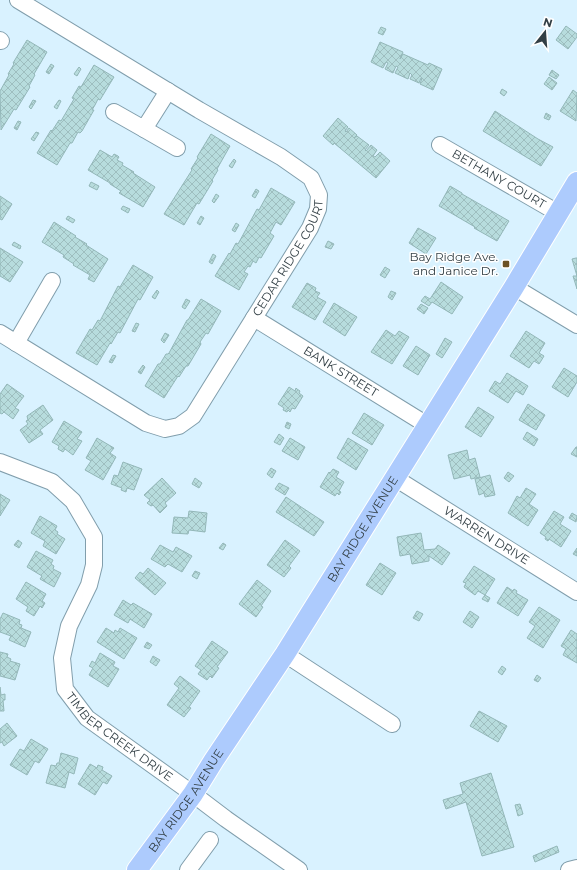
<svg xmlns="http://www.w3.org/2000/svg" width="577" height="870" font-family="Montserrat,sans-serif">
<defs>
<pattern id="building-cross-hatch" width="8" height="8" patternUnits="userSpaceOnUse"><rect width="8" height="8" fill="#b7dcdd"/><path d="M0 0l8 8M0 8l8-8" fill="none" stroke="#9ebebf"/></pattern>
</defs>
<rect width="100%" height="100%" fill="#d9f2ff"/>
<path fill="url(#building-cross-hatch)" stroke="#93b7b8" d="M566,26L577,34V37L568,49L556,40Z
M381,27L386,29L383,35L378,33Z
M27,40L47,52L34,74L35,75L29,86L30,87L16,110L14,109L1,130L0,91L9,75L8,74L14,64L13,63Z
M380,42L403,52L400,59L403,54L428,65L429,63L442,69L433,90L420,84L422,78H421L419,83L410,79L412,75L410,73L408,79L395,73L398,67L396,66L393,73L385,69L388,63L386,62L383,68L371,62Z
M51,64L54,66L49,74L46,72Z
M94,65L114,77L100,100L98,99L95,105L92,110H94L82,131L80,133L78,132L72,143H70L57,165L37,153L51,130L52,131L59,120L61,121L74,99L72,98L79,86L81,87Z
M79,67L81,69L77,76L74,74Z
M552,70L559,75L556,79L549,75Z
M549,77L557,83L552,90L544,84Z
M502,89L507,92L504,96L500,93Z
M573,90L577,93L576,121L560,111Z
M33,100L36,101L31,109L29,107Z
M59,100L61,101L57,109L54,107Z
M495,111L538,139L553,147L541,166L483,131Z
M546,113L551,116L549,120L544,118Z
M338,118L348,127L345,131L346,132L349,128L357,135L354,138L357,136L369,145L365,150L366,151L371,145L377,150L373,156L375,157L380,152L390,161L376,178L334,143L333,145L323,136Z
M18,121L21,122L17,130L14,128Z
M36,132L39,133L34,141L31,139Z
M211,134L230,146L217,169L218,170L212,180L213,181L199,204L197,203L184,225L164,214L192,170L191,169L198,158L197,157Z
M100,150L112,157L114,154L118,156L119,157L117,160L123,163L122,165L134,172L133,173L155,187L143,207L119,193L121,191L110,184V183L88,170Z
M234,159L236,161L232,168L229,166Z
M91,182L99,186L97,190L89,186Z
M450,186L462,193V194L509,221L497,241L474,228L475,227L439,206Z
M271,188L295,202L281,225L276,222L270,233L274,236L261,258L259,257L256,263L253,261L250,267L248,266L244,272L248,274L239,290L215,276L229,253L230,254L236,243L238,244L257,209L259,210Z
M256,189L259,191L255,198L252,196Z
M216,194L219,196L214,203L212,201Z
M0,196L12,204L2,220L0,219Z
M123,206L130,209L128,213L121,209Z
M68,216L75,220L73,223L66,219Z
M201,216L204,218L200,225L197,223Z
M54,222L76,236L75,237L87,244L86,245L108,259L94,282L88,279L90,275L73,265L74,264L63,257L64,255L42,242Z
M236,223L239,225L235,232L232,230Z
M418,228L436,238L426,254L409,243Z
M328,241L334,244L331,249L325,247Z
M14,242L21,246L20,249L12,245Z
M0,248L23,262L10,282L0,276Z
M213,254L216,256L212,264L209,262Z
M576,258H577V289L573,276H577L572,259Z
M133,265L153,277L140,300L138,299L120,333L118,332L111,344L110,343L97,365L76,353L90,329L92,330L98,320L100,321L118,286L120,287Z
M385,267L390,270L385,278L380,275Z
M441,282L463,297L452,314L432,302L429,306L421,301L425,296L430,299Z
M307,283L316,288L315,291L320,293L317,297L326,302L315,320L292,307Z
M157,290L159,292L155,299L152,297Z
M391,291L396,293L392,300L388,297Z
M186,299L190,301L185,309L182,307Z
M201,299L221,311L208,334L206,333L200,342L201,344L188,366H186L179,377L178,376L164,398L145,386L158,364H160L166,354H168L169,353L187,320H188Z
M334,303L357,317L345,336L323,322Z
M421,304L428,308L424,314L417,309Z
M136,323L139,324L135,332L132,331Z
M386,330L395,336L399,331L409,337L392,364L371,352Z
M526,331L545,343L539,353L544,356L541,361L539,364L534,361L529,368L510,356Z
M165,333L169,335L164,343L161,340Z
M445,338L452,342L442,358L436,354Z
M416,346L430,355L418,375L403,366Z
M113,355L116,356L112,363L109,362Z
M143,365L145,367L141,374L138,372Z
M564,368L577,376V382L568,397L552,387Z
M507,373L528,386L523,395L516,391L508,403L489,391L495,381L500,384Z
M7,384L24,396L15,408L19,410L13,419L4,412L2,414L0,413V394Z
M289,387L295,391L296,388L297,389L300,391L299,393L303,396L295,409L292,408L290,412L288,410L287,412L283,410L284,408L278,404Z
M528,404L545,415L536,430L519,420Z
M43,405L53,420L40,430L43,434L29,443L20,430L28,424L26,421L28,420L27,416Z
M478,407L494,417L481,437L465,427Z
M364,413L384,425L372,445L352,433Z
M64,421L82,432L77,439L82,441L73,455L65,449L63,452L58,449L59,446L52,442Z
M287,422L291,424L289,429L285,427Z
M527,432L538,439L534,446L523,439Z
M279,434L284,438L280,445L274,442Z
M97,438L114,448L110,453L116,457L103,480L85,470L91,461L86,458Z
M290,438L305,447L298,460L282,451Z
M348,438L368,450L356,470L337,458Z
M576,447H577V457L571,454Z
M467,450L469,460L475,458L480,477L471,479L470,475L454,479L448,455Z
M123,462L142,469L134,490L127,488L126,492L121,490L122,488L111,484L114,475L118,476Z
M271,468L276,471L272,478L267,474Z
M333,469L339,472L336,477L344,482L339,491L341,492L339,495L337,493L335,496L320,487L329,472L330,473Z
M508,472L514,476L509,482L504,478Z
M490,475L495,495L485,497L484,493L479,495L475,479Z
M162,478L176,493L165,503L167,506L160,513L153,505L151,506L147,503L150,500L144,495Z
M195,478L202,483L199,488L192,484Z
M279,483L289,488L285,495L275,489Z
M526,488L536,494L529,504L538,510L528,526L508,513L517,496L520,498Z
M0,494L10,500L0,516Z
M286,497L324,522L314,536L276,512Z
M189,511L207,513L205,532L189,530L188,534L172,533L174,517L188,518Z
M554,511L564,517L560,524L571,531L561,547L549,539L548,541L545,539L546,537L540,533Z
M572,513L577,516L576,522L569,518Z
M40,516L57,526L55,530L58,532L57,534L65,539L56,554L43,546L45,541L31,533Z
M421,533L424,550L435,549L438,545L450,553L442,565L429,556V561L412,564L410,554L400,556L397,537Z
M18,540L22,543L19,548L14,545Z
M285,540L300,551L289,566L291,568L284,577L267,565Z
M223,543L226,545L223,550L219,548Z
M160,545L173,552L176,547L192,556L182,572L168,564L165,567L151,559Z
M577,548V556L573,554Z
M36,551L53,560L51,564L54,566L53,569L61,573L54,587L40,579L42,576L27,567Z
M380,563L396,573L382,595L366,585Z
M474,566L495,579L485,595L478,591L475,595L464,587L466,583L463,582Z
M148,568L166,583L155,595L135,578L140,572L143,574Z
M195,571L200,573L197,579L192,576Z
M257,580L271,591L261,606L263,607L256,617L239,604Z
M26,582L46,594L42,601L45,603L42,608L40,606L34,616L26,611L28,607L16,599Z
M507,587L513,591L514,589L517,591L516,593L528,600L518,616L497,603Z
M485,595L490,598L488,602L482,599Z
M123,600L131,605L133,603L152,614L144,628L130,619L128,623L114,615Z
M539,607L560,620L543,648L527,638L535,626L529,622Z
M417,611L423,614L419,621L413,618Z
M470,611L479,617L472,628L463,622Z
M3,613L20,620L19,624L22,625L21,628L31,632L25,647L9,640L11,636L0,632V619Z
M106,628L114,633L115,630L118,632L120,628L137,638L124,659L97,642Z
M571,630L577,634V663L563,655L566,649L561,646Z
M212,641L228,652L217,667L219,668L212,678L210,676L207,680L198,674L201,670L195,666Z
M147,642L152,645L149,649L144,647Z
M0,652L8,654L7,657L11,659L10,661L20,664L15,680L0,676L1,672H0Z
M100,653L115,662L113,666L119,669L108,687L89,675L93,668L89,666L90,665L92,661L95,663Z
M153,656L160,660L156,666L150,662Z
M502,666L506,669L502,675L498,672Z
M537,675L541,678L538,682L534,680Z
M180,676L200,691L189,707L191,708L184,717L167,705L179,688L174,684Z
M0,687L1,695L5,694V700H3L4,711H0Z
M479,711L507,726L498,742L470,726Z
M7,723L17,736L4,746L2,742L0,743V729Z
M31,739L48,749L39,763L35,761L27,775L10,765L20,749L24,751Z
M61,753L78,758L74,774L69,772L65,788L46,783L51,765L56,766L57,763H59Z
M90,764L97,768L98,765L103,767L102,770L112,776L107,784L103,782L95,795L78,784Z
M491,773L514,847L482,856L466,802L446,809L443,800L463,794L460,783Z
M520,804L523,814L518,816L515,805Z
M557,846L559,852L535,862L533,856Z"/>
<g fill="none" stroke-linecap="round" stroke-linejoin="round">
<g stroke="#819eac" stroke-width="18">
<g id="minor">
<path d="M0,40L1,41"/>
<path d="M114,112L144,129L168,91"/>
<path d="M144,129L177,148"/>
<path id="s1" d="M440,145L558,213"/>
<path d="M514,287L577,325"/>
<path id="s2" d="M254,318L427,425"/>
<path id="s3" d="M0,333L146,423L165,429L179,426L193,416L310,228L318,209L319,195L311,178L281,157L199,110L18,0"/>
<path d="M16,343L52,281"/>
<path id="s4" d="M0,462L52,482L73,501L94,537V565L89,585L69,626L62,658L65,689L87,718L193,794L226,819L299,870"/>
<path id="s5" d="M395,478L577,592"/>
<path d="M285,654L392,724"/>
<path d="M188,870L210,840"/>
<path d="M569,870L577,868"/>
</g>
</g>
<g stroke="#fff" stroke-width="22">
<g id="major">
<path id="s6" d="M137,870L193,794L214,760L285,654L514,287L577,182"/>
</g>
</g>
<use href="#minor" stroke="#fff" stroke-width="16"/>
<use href="#major" stroke="#adcbfd" stroke-width="20"/>
</g>
<rect fill="#6d5224" stroke="#fff" stroke-width="1.5" x="502" y="260" width="8" height="8" rx="2"/>
<g text-anchor="middle" stroke-width="3" stroke-linejoin="round" paint-order="stroke">
<g font-size="12" fill="#323f45" stroke="#fff">
<text dy="4" stroke="none"><textPath href="#s1" startOffset="68">BETHANY COURT</textPath></text>
<text dy="4" stroke="none"><textPath href="#s3" startOffset="408">CEDAR RIDGE COURT</textPath></text>
<text dy="4" stroke="none"><textPath href="#s2" startOffset="102">BANK STREET</textPath></text>
<text dy="4" stroke="none"><textPath href="#s6" startOffset="409">BAY RIDGE AVENUE</textPath></text>
<text dy="4" stroke="none"><textPath href="#s5" startOffset="108">WARREN DRIVE</textPath></text>
<text dy="4" stroke="none"><textPath href="#s4" startOffset="357">TIMBER CREEK DRIVE</textPath></text>
<text dy="4" stroke="none"><textPath href="#s6" startOffset="85">BAY RIDGE AVENUE</textPath></text>
</g>
<g font-size="12" fill="#323f45" stroke="#fff" text-anchor="end">
<text x="498" y="261">Bay Ridge Ave.<tspan x="498" dy="14">and Janice Dr.</tspan></text>
</g>
</g>
<g transform="translate(545 32) rotate(17)" stroke="#ffffff" stroke-width="3" paint-order="stroke">
<path d="M0-3L7 15L0 10L-7 15Z" fill="#323f45"/>
<text y="-6" font-size="11" font-weight="bold" text-anchor="middle" fill="#323f45">N</text>
</g>
</svg>
